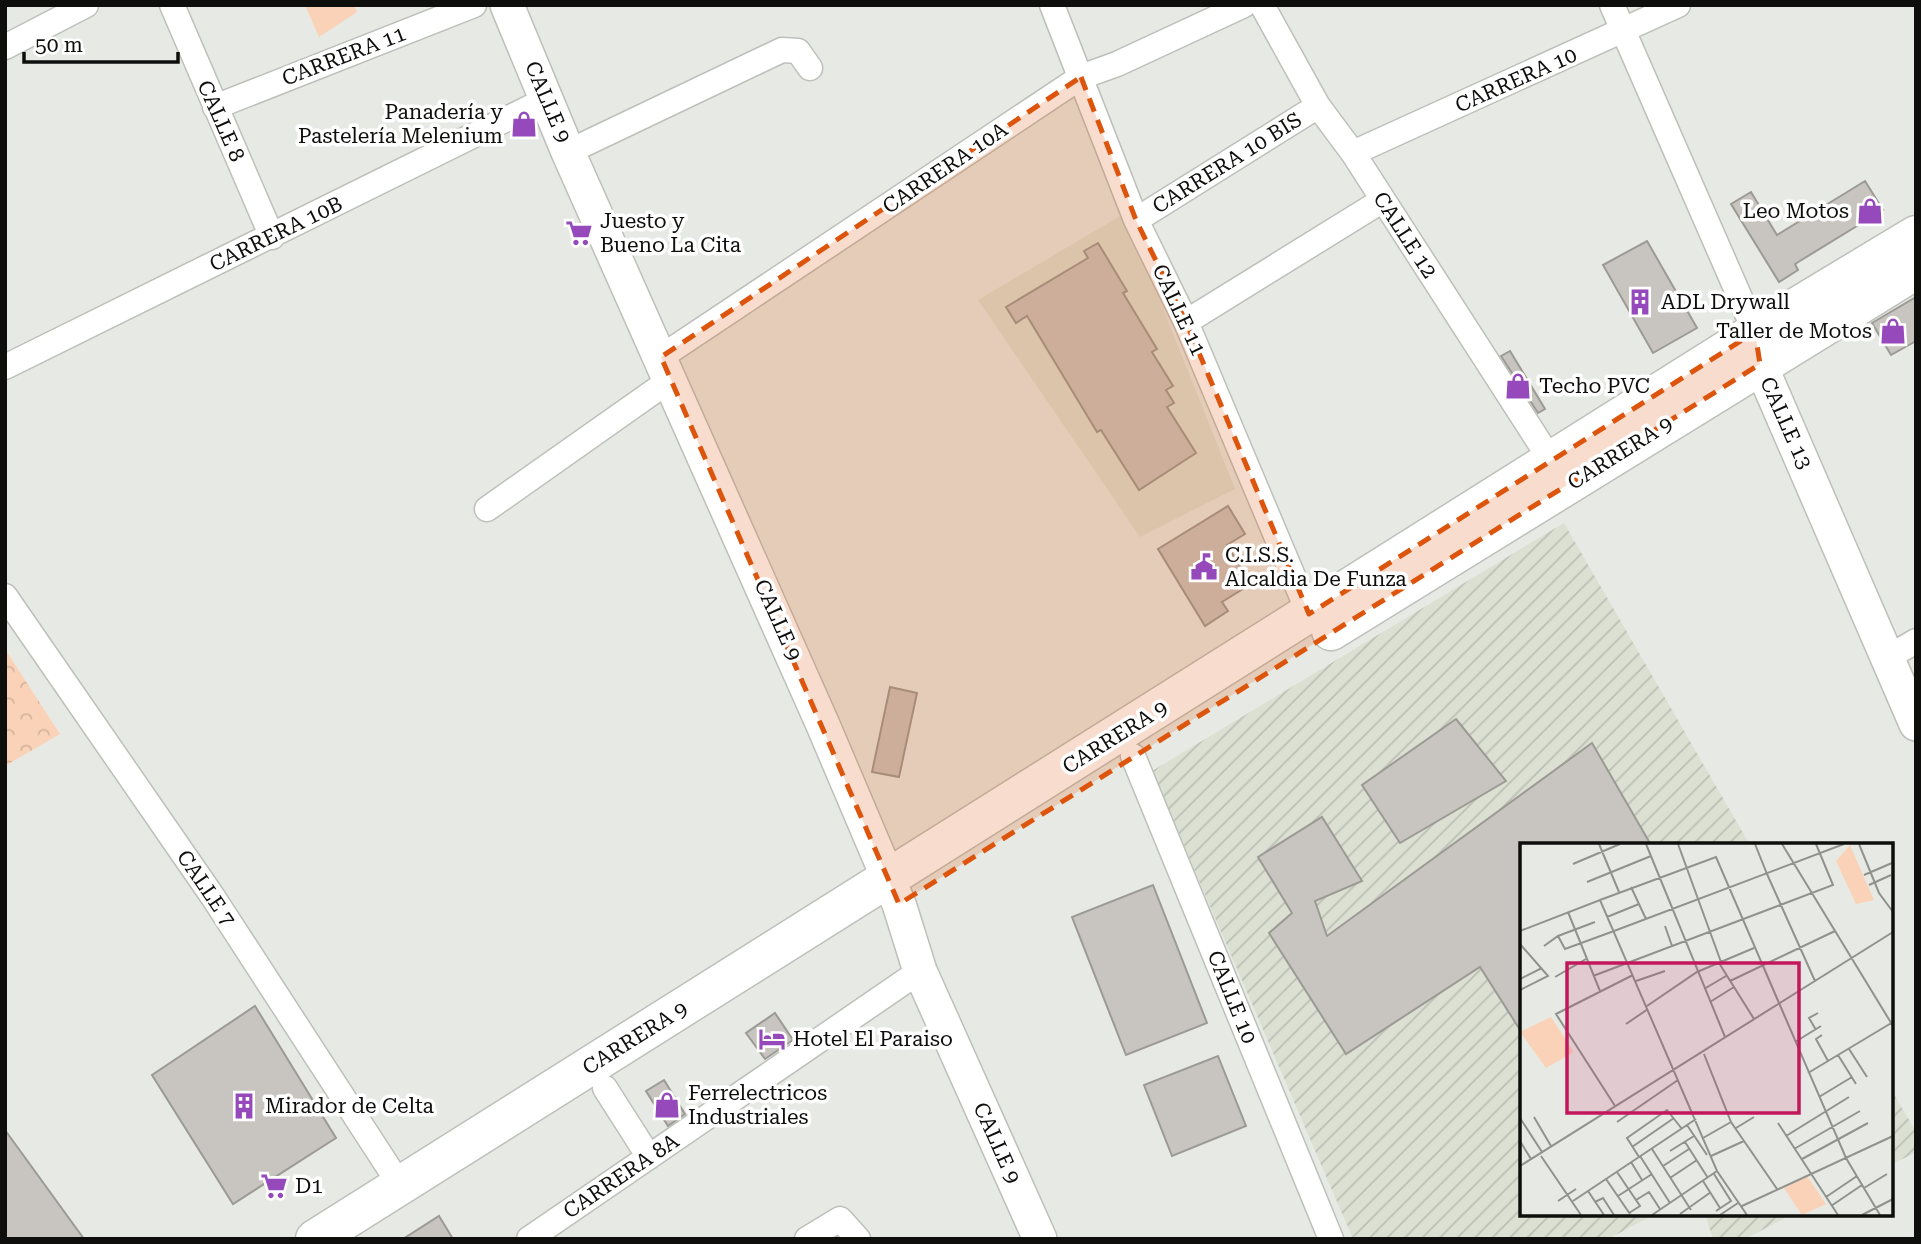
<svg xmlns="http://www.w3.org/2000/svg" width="1921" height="1244" font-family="'Roboto Serif',serif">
<defs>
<pattern id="industrial-furrows" width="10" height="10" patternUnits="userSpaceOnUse" patternTransform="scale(1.75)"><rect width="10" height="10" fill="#dbe0d3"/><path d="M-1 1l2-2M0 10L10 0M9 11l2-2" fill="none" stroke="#bbbfb4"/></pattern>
<pattern id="park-crowns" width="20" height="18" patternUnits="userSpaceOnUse" patternTransform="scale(1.75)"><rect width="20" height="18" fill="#fad2b7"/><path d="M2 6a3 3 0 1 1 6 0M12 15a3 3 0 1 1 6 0" fill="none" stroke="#d5b39c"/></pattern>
</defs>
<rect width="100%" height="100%" fill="#e7eae4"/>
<path fill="#dbe0d3" d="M1125,213L1235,489L1140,537L978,300Z"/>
<path fill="url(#industrial-furrows)" d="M1564,523L1750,845H1522V1214H1655L1608,1239H1353L1152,771Z
M1891,1089L1916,1132V1152L1891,1165Z
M1705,1214H1793L1745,1239H1713Z"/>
<path fill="#fad2b7" d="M305,5H354L357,12L319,37Z"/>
<path fill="url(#park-crowns)" d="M5,649L60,734L5,766Z"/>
<path fill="#c8c5c0" stroke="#9c9a94" stroke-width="2" d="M1865,181L1883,210L1795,264L1798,270L1779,282L1731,204L1751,192L1777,235Z
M1647,241L1697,328L1653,353L1603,265Z
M1098,243L1127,291L1123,293L1157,349L1152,352L1173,386L1166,390L1174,403L1167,407L1196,453L1139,490L1101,430L1097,432L1027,316L1016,323L1006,307L1088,258L1084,251Z
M1916,297V341L1891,355L1872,323Z
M1510,351L1545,409L1538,413L1501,356Z
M1228,506L1245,534L1227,545L1251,584L1222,602L1228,611L1205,626L1158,549Z
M890,687L917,693L899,777L872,772Z
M1456,719L1506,781L1400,843L1362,785Z
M1592,743L1651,845H1522V1033L1480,967L1346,1054L1269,933L1292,913L1258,857L1322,817L1362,881L1315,901L1327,936Z
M1153,885L1207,1023L1126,1055L1072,917Z
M255,1006L336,1138L233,1204L152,1075Z
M775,1013L793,1040L765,1059L746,1033Z
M1218,1056L1246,1126L1172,1156L1144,1085Z
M664,1080L685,1114L668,1126L646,1091Z
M5,1130L84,1239H5Z
M439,1216L453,1239H403Z"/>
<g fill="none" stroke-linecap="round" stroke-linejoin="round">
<g stroke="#bdc0ba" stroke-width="27">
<path id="street" d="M172,5L272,237
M1052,5L1136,220L1186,322L1309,614
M1262,5L1318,106L1353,153L1552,462
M1612,5L1755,332
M5,47L86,5
M215,107L474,5
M568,152L782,50L798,51L810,68
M1353,153L1678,5
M1136,220L1318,106
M1186,322L1383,200
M661,357L1081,77L1117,64L1244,5
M5,367L547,99
M487,509L670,380
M5,596L213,897L400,1185
M1887,658L1916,641
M1133,756L1331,1239
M605,1088L649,1157
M529,1239L920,971
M807,1239L840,1219L858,1239"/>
</g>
<g stroke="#bdc0ba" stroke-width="36">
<path id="secondary" d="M507,5L568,152L823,725L899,904L920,971L1040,1239
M1757,342L1760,364L1916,724"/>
</g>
<g stroke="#bdc0ba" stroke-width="41">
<path id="primary" d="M1331,631L1916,270
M315,1239L1755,332L1916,235"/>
</g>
<use href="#street" stroke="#fff" stroke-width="24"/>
<use href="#secondary" stroke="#fff" stroke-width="33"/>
<use href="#primary" stroke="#fff" stroke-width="38"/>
</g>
<path fill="#dd550c" fill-opacity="0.2" stroke="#dd550c" stroke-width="5" stroke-dasharray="14 9" stroke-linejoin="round" d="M1081,77L1136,220L1186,322L1309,614L1755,332L1760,364L899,904L661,357Z"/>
<defs>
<g id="shop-bare" transform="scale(2.1)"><path d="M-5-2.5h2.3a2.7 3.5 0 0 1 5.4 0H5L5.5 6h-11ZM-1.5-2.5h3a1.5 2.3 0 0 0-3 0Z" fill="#9549bb" stroke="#fff" stroke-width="2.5" paint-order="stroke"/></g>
<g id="supermarket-bare" transform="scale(2.1)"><path d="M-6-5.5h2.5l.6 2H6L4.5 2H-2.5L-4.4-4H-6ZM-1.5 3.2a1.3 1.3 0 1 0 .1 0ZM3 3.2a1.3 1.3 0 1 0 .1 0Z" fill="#9549bb" stroke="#fff" stroke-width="2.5" paint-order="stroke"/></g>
<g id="building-bare" transform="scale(2.1)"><path d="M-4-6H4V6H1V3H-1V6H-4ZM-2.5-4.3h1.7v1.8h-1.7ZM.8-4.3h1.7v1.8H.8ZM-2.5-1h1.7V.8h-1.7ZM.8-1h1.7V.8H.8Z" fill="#9549bb" stroke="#fff" stroke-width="2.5" paint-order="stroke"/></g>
<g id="civic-bare" transform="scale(2.1)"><path d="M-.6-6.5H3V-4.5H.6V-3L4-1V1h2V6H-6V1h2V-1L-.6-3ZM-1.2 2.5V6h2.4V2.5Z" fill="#9549bb" stroke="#fff" stroke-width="2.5" paint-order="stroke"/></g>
<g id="hotel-bare" transform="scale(2.1)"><path d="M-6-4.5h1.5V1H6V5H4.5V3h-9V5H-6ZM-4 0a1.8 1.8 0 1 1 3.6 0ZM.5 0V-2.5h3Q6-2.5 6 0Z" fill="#9549bb" stroke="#fff" stroke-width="2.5" paint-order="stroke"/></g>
</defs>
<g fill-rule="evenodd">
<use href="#shop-bare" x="524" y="124"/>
<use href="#shop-bare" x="1870" y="211"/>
<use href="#supermarket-bare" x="579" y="233"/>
<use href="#building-bare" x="1640" y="302"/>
<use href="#shop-bare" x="1893" y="331"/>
<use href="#shop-bare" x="1518" y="386"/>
<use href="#civic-bare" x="1204" y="567"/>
<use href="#hotel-bare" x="772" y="1039"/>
<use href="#shop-bare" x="667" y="1105"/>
<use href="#building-bare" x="244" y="1106"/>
<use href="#supermarket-bare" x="274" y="1186"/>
</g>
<g text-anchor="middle" stroke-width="7" stroke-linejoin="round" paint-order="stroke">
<g font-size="21" fill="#0e0f0d" stroke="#fff">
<text transform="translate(344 56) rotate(-21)" y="7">CARRERA 11</text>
<text transform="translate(1516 80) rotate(-24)" y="7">CARRERA 10</text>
<text transform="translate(548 102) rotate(67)" y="7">CALLE 9</text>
<text transform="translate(221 121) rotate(66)" y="7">CALLE 8</text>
<text transform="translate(1227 163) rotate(-32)" y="7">CARRERA 10 BIS</text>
<text transform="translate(945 168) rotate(-34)" y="7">CARRERA 10A</text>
<text transform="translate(276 234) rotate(-26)" y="7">CARRERA 10B</text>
<text transform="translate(1405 235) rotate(57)" y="7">CALLE 12</text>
<text transform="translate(1179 310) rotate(65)" y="7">CALLE 11</text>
<text transform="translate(1786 423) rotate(66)" y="7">CALLE 13</text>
<text transform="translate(1620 453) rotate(-32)" y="7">CARRERA 9</text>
<text transform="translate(778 620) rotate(66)" y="7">CALLE 9</text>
<text transform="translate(1115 737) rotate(-32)" y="7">CARRERA 9</text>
<text transform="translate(206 888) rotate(56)" y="7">CALLE 7</text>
<text transform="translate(1232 997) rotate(68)" y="7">CALLE 10</text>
<text transform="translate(635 1038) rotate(-32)" y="7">CARRERA 9</text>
<text transform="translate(997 1143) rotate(66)" y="7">CALLE 9</text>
<text transform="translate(621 1176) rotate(-34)" y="7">CARRERA 8A</text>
</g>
<g font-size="21" fill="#0e0f0d" stroke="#fff" text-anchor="start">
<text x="503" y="119" text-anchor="end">Panadería y<tspan x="503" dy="24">Pastelería Melenium</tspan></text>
<text x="1849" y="218" text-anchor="end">Leo Motos</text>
<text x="600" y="228">Juesto y<tspan x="600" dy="24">Bueno La Cita</tspan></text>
<text x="1661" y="309">ADL Drywall</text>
<text x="1872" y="338" text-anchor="end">Taller de Motos</text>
<text x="1539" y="393">Techo PVC</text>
<text x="1225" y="562">C.I.S.S.<tspan x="1225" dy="24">Alcaldia De Funza</tspan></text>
<text x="793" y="1046">Hotel El Paraiso</text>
<text x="688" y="1100">Ferrelectricos<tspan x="688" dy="24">Industriales</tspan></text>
<text x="265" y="1113">Mirador de Celta</text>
<text x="295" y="1193">D1</text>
</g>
</g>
<g transform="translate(1520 843)">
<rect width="373" height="373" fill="#e7eae4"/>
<path d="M330,2L343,32L354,57L336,61L316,18ZM31,174L54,209L26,225L0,189ZM287,333L306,361L282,372L264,345Z" fill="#fad2b7"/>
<path fill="none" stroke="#90928e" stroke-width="2" d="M79,1L99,49M126,1L205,194M158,1L201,119M235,1L247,31M262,1L373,183M339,1L359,50L373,69M53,21L100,1M247,31L295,138M344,32L372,20M67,39L131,13M349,42L371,32M111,44L126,76M80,57L196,14L259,160M48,69L80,148M87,74L119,61M145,83L152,103M0,88L80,57L197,328L227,372M94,88L324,1M38,93L45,106L94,88M0,101L28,133L0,147M24,103L38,93L75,79M199,120L234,176M73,133L313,42L296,1M35,134L66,116M0,136L22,125M116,138L145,128M210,138L315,88M184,146L206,133M190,159L214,144M259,160L326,315L360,372M127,163L177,129L234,105M106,181L128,166M296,187L289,175L298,170M302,192L296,196L308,218M275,199L301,183M329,206L347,234M184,211L211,279L257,346M318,212L336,241M288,230L373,179M299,254L332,234M95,263L36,171L113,132M14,274L31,303M0,275L22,309M97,279L158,237M258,280L318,372M167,282L187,312M216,285L234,274M266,293L329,254M183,295L211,279M0,298L11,316M165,299L188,335M112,304L154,275M132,306L171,367M274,306L340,268M150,308L174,293M21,313L61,372M120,313L150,360M191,313L224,298M119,314L107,295L147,267L162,286M282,316L348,280M111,319L122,337M0,323L373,89M143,323L169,306M97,329L120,363L109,370M194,331L211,358L196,368M150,335L177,317M86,336L110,371M183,338L200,365M344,345L367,331M68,348L84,372M98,353L132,331M306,354L337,333M116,357L129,349L140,366M38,358L56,346M53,358L176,276M75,359L83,355L94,372M222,363L373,293M311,363L342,342M160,371L191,349M132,372L197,328M200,372L218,360M342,372L373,356"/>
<path fill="#c2185b" fill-opacity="0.15" stroke="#c2185b" stroke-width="3.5" d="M47,120H279V270H47Z"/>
<rect width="373" height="373" fill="none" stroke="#0e0f0d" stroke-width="3.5"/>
</g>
<rect width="1921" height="1244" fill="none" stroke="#0e0f0d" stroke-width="14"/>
<path d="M24 52v10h154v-10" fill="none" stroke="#0e0f0d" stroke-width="3.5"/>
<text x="35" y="52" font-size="21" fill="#0e0f0d" stroke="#ffffff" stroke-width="5" paint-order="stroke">50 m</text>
</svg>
